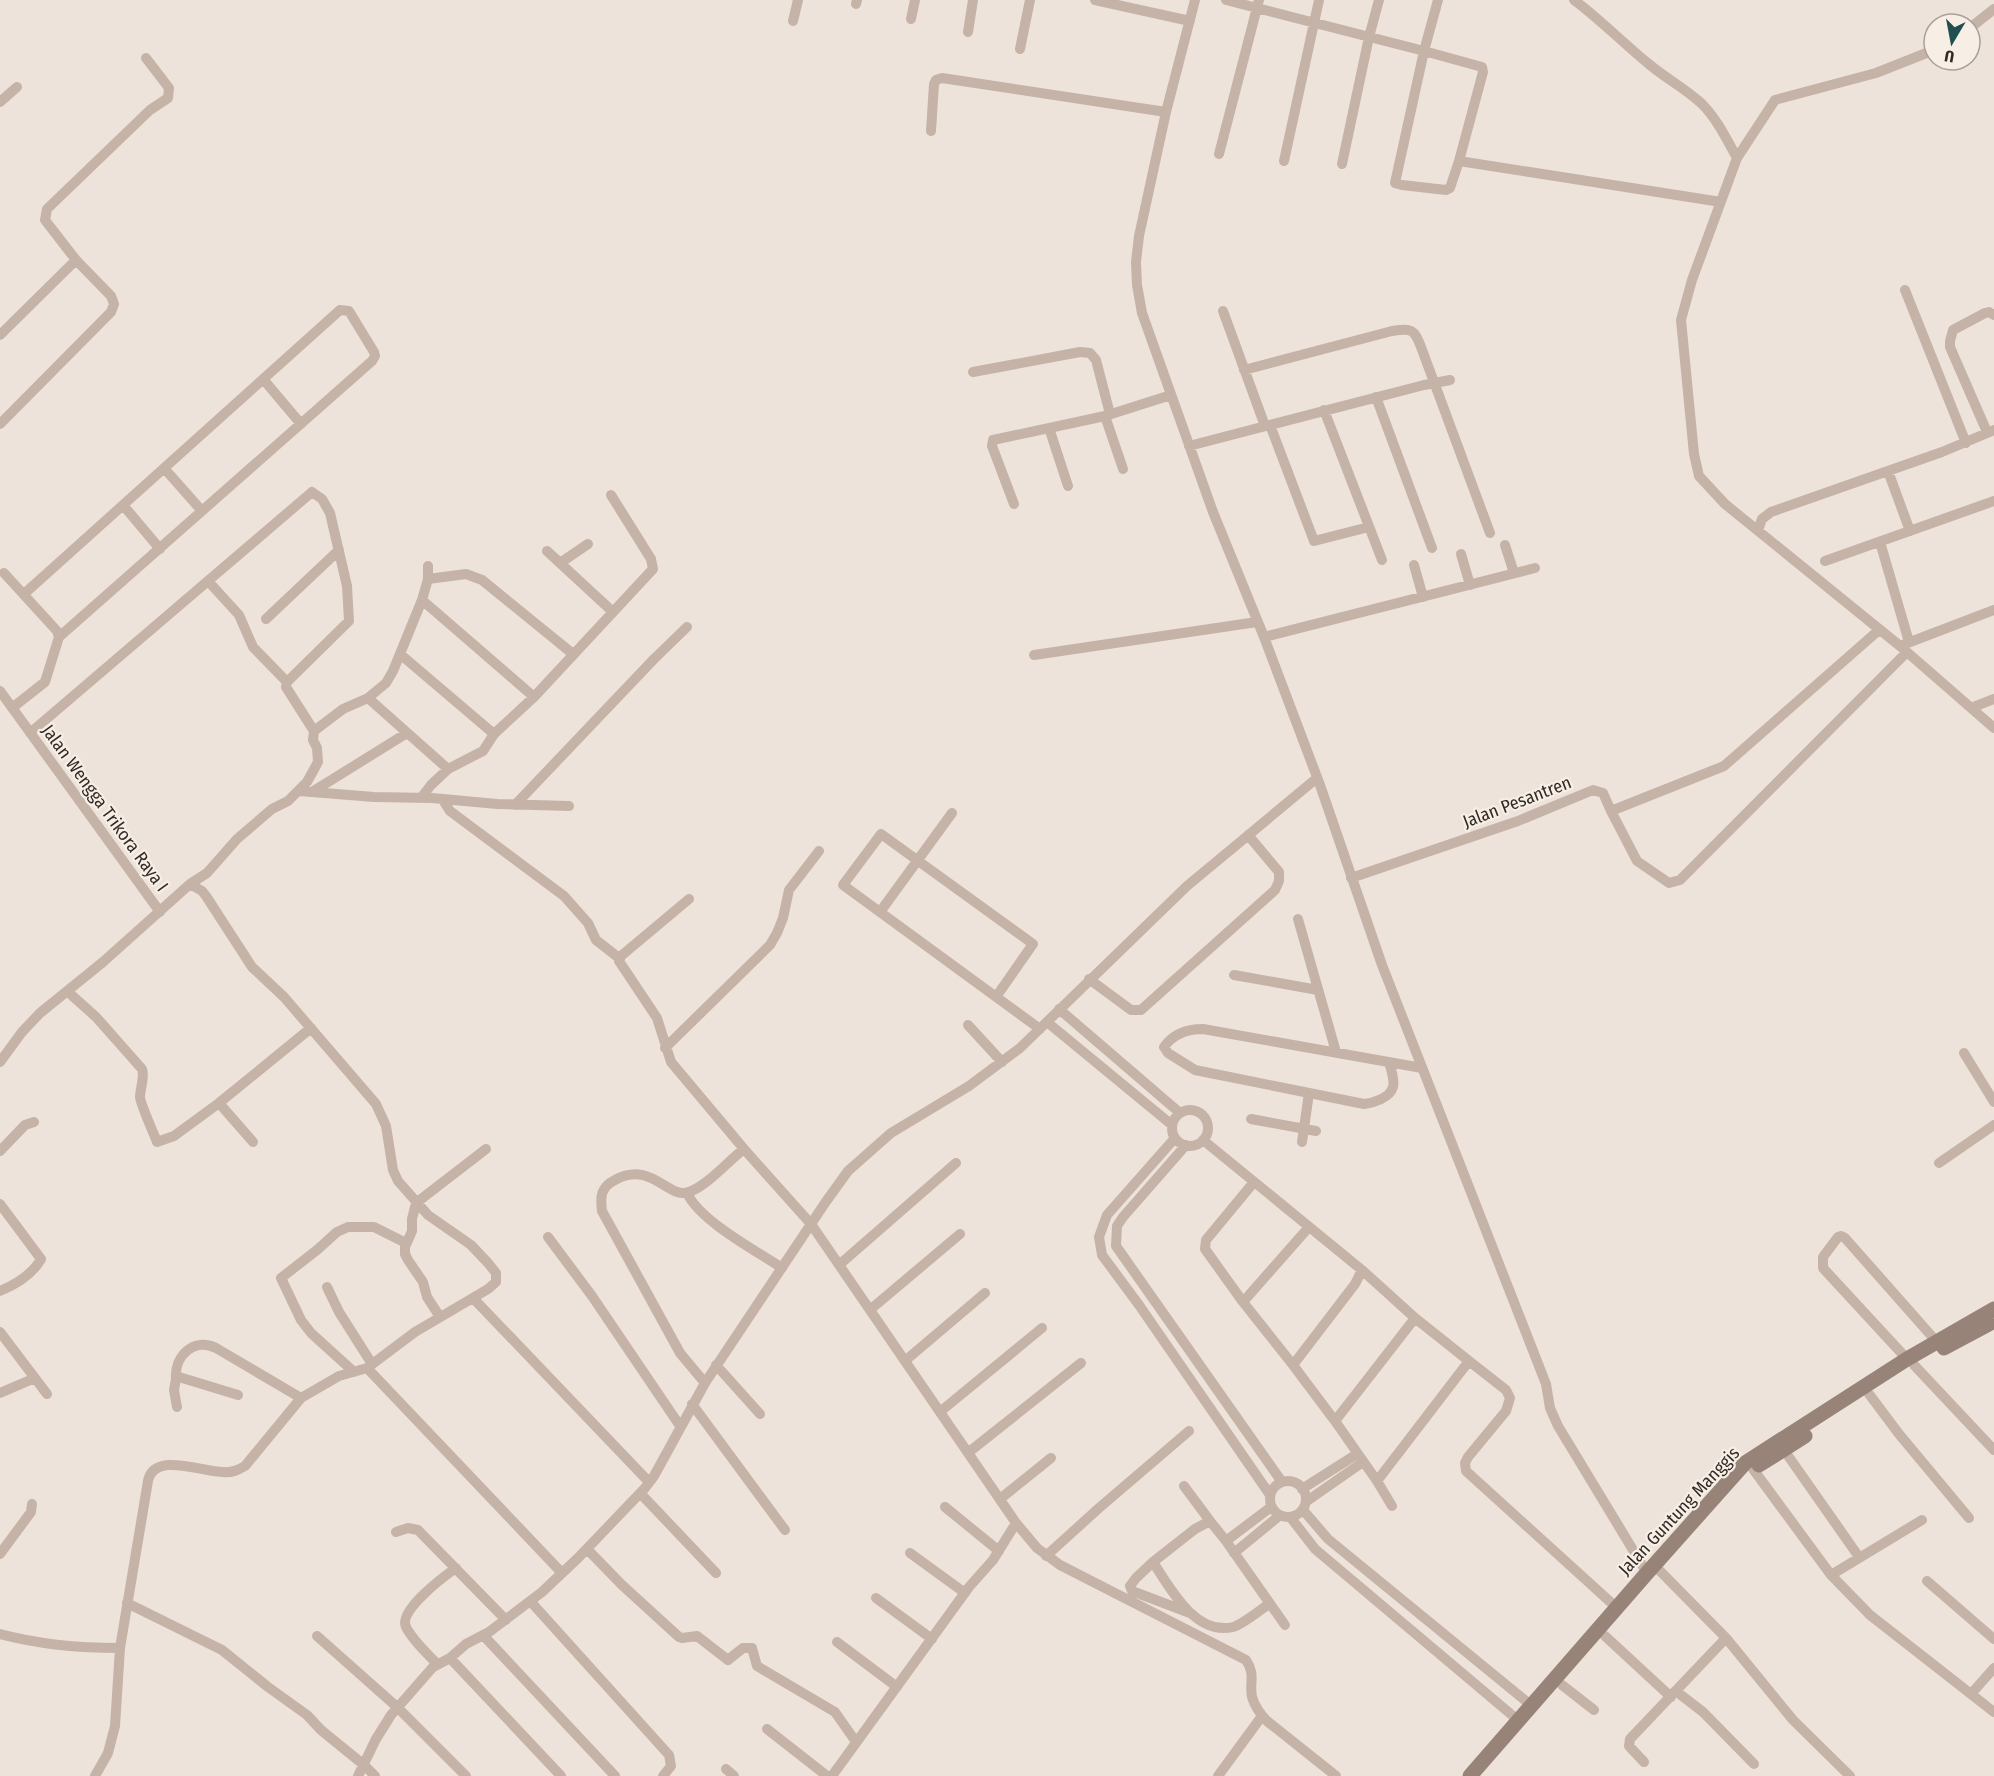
<svg xmlns="http://www.w3.org/2000/svg" width="1994" height="1776" font-family="'Fira Sans Condensed',sans-serif">
<rect width="100%" height="100%" fill="#eee3da"/>
<g fill="none" stroke-linecap="round" stroke-linejoin="round">
<path stroke="#c5b3a7" stroke-width="10" d="M1095,0L1190,21
M1195,0L1166,112L1139,236L1136,262L1137,285L1142,313L1213,512L1264,637L1320,785L1382,965L1546,1384L1550,1408L1558,1426L1647,1573
M1226,0L1424,51L1395,183L1402,185L1446,190L1450,188L1459,161
M1438,0L1424,51L1482,67L1483,72L1459,161L1721,202
M1574,0C1601,20 1624,44 1650,65C1667,79 1686,89 1702,104C1717,119 1727,140 1737,158L1692,280L1681,320L1694,454L1699,476L1725,504L1900,646L1994,728
M856,4L857,0
M911,19L915,0
M793,21L798,0
M1970,28L1994,9
M968,32L973,0
M1020,49L1030,0
M0,102L17,87
M931,131L934,84L936,80L942,78L1166,112
M1219,154L1259,0
M1737,158L1775,100L1876,73L1934,50
M1284,161L1319,0
M1342,164L1369,37L1379,0
M1905,290L1966,443
M1223,311L1265,426
M0,335L76,260
M1244,370L1392,331C1412,328 1414,329 1421,347L1490,533
M973,372L1080,352L1090,353L1096,360L1110,414
M263,379L301,424
M1376,397L1432,548
M1324,410L1382,560
M1105,416L1123,469
M0,424L111,312L114,304L111,296L76,260L45,220L47,209L150,110L168,98L169,88L146,58
M1270,425L1314,541L1369,527
M1049,428L1068,486
M1987,432L1950,347V341L1953,330L1985,313L1989,312L1994,315
M1189,446L1424,385L1450,380
M164,468L202,511
M1888,471L1910,531
M1014,504L992,446L993,440L1105,416L1171,395
M123,505L160,549
M1758,530L1762,519L1771,512L1942,452L1994,430
M1880,542L1909,642
M1505,545L1514,573
M547,551L613,612
M1461,554L1470,585
M1825,561L1994,501
M560,563L588,544
M1414,565L1423,597
M4,573L57,631L59,637L45,682L12,708
M428,579L466,574L482,580L573,654
M208,581L239,615L253,647L287,682
M24,594L340,310L349,311L374,352L375,356L372,361L59,637
M422,600L534,697
M266,619L339,550
M1264,637L1535,568
M1905,644L1994,610
M400,654L494,734
M1034,655L1257,622
M0,691L160,912
M368,698L448,769
M1971,708L1994,699
M30,733L312,492L322,499L330,513L347,586L349,621L287,682L286,687L314,731
M299,791L374,797L432,798L497,804L569,806
M312,792L407,733
M421,798L431,785L448,769L483,751L494,734L534,697L653,569L651,559L611,495
M443,800L450,811L564,896L588,923L596,940L619,958
M515,805L654,659L687,627
M1611,811L1637,861L1669,883L1680,880L1907,652
M1351,878L1518,821L1593,790L1603,793L1611,811L1724,766L1879,630
M689,899L621,956L619,961L657,1018L671,1062L744,1149L811,1224L1016,1523L1037,1548L1060,1565L1246,1660C1256,1675 1249,1682 1252,1697C1255,1707 1260,1714 1267,1721L1336,1776
M880,912L952,813
M1298,919L1336,1052
M1234,975L1318,990
M1089,979L1131,1010H1141L1275,890L1279,881V872L1248,835
M67,991L96,1017L142,1069C145,1078 140,1088 140,1097C140,1103 154,1134 157,1142L174,1136L219,1103L253,1142
M996,997L1033,944L881,834L843,885C909,933 974,981 1040,1029
M1059,1009L1180,1113
M1047,1022L1172,1125
M968,1025L1002,1062
M665,1048L770,945L777,933L783,918L789,890L819,851
M1964,1053L1994,1102
M0,1062L22,1032L40,1013L103,962L190,884L207,873L237,839L272,809L288,801L307,782L318,762L317,748L313,740L314,731L343,709L368,698L386,683L393,671L422,600L428,579V566
M1389,1062C1391,1069 1395,1080 1393,1087C1390,1098 1373,1103 1364,1104L1195,1070L1168,1053L1164,1047C1173,1034 1188,1029 1203,1029L1422,1068
M219,1103L311,1028
M1172 1128a18 18 0 1 1 36 0a18 18 0 1 1-36 0Z
M1251,1119L1316,1131
M1175,1138L1107,1215L1099,1237L1102,1255L1139,1305L1270,1495
M1203,1140L1362,1270L1355,1284L1293,1365L1335,1421L1377,1481L1469,1361L1415,1318L1362,1270
M1302,1142L1309,1093
M1186,1145L1123,1217L1117,1226L1116,1246L1282,1482
M0,1151L25,1125L34,1122
M1939,1163L1994,1125
M1254,1182L1206,1240L1205,1249L1243,1302L1293,1365
M687,1193C700,1221 755,1250 782,1268
M0,1204L41,1259C32,1275 17,1284 0,1291
M548,1237L592,1296L680,1426
M839,1265L956,1163
M327,1287L339,1312L372,1364
M473,1298L649,1482
M1243,1302L1309,1227
M871,1309L960,1234
M440,1317L427,1297L423,1282L408,1260L405,1254V1247L412,1231V1219L416,1203L486,1149
M0,1332L47,1394
M1907,1359L1823,1268V1257L1838,1237L1841,1236L1845,1238L1936,1341
M906,1360L985,1293
M1469,1361L1506,1390L1510,1398L1506,1411L1468,1457L1465,1463L1466,1471L1617,1608
M716,1365L760,1414
M1914,1365L1994,1450
M367,1368L562,1573
M354,1372L311,1333L301,1320L281,1278L317,1250L337,1232L348,1227H374L406,1243
M176,1379C174,1356 194,1337 216,1348L301,1398
M705,1383L680,1353L602,1211C600,1196 601,1187 615,1180C652,1160 668,1200 689,1192C708,1185 727,1162 744,1149
M0,1393L35,1378
M1869,1394L1899,1434L1969,1518
M692,1404L785,1530
M177,1407L174,1390L176,1379L179,1377L238,1395
M941,1411L1042,1328
M1335,1421L1415,1318
M1784,1450L1859,1557
M969,1452L1081,1363
M1753,1469L1831,1575L1870,1615L1994,1712
M1270 1499a18 18 0 1 1 36 0a18 18 0 1 1-36 0Z
M1377,1481L1392,1506
M1184,1486L1210,1521
M1302,1489L1357,1454
M640,1493L716,1573
M1000,1499L1051,1458
M1307,1501L1363,1462
M945,1507L999,1551
M1303,1510L1328,1539L1532,1706
M1291,1518L1315,1549L1519,1721
M396,1532L408,1528L418,1530L506,1620
M1226,1541L1271,1507
M587,1549L622,1585L679,1637L682,1638L697,1636L728,1660L743,1648H752L757,1666L835,1712L856,1742
M910,1553L965,1593
M1234,1553L1279,1516
M0,1554L31,1512L32,1504
M1046,1556L1099,1508L1189,1431
M1153,1562L1136,1578L1130,1586L1132,1591L1190,1613
M1660,1571L1726,1638L1793,1720L1850,1776
M1831,1575L1922,1520
M1927,1581L1994,1639
M876,1598L932,1639
M531,1602L669,1755L671,1766L663,1776
M127,1603L222,1650L268,1687L307,1715L321,1730L364,1765L375,1776
M1269,1604C1260,1610 1243,1624 1233,1627C1195,1636 1170,1588 1153,1562L1195,1529L1210,1521L1226,1541L1285,1625
M0,1634C38,1644 80,1648 120,1648
M483,1635L615,1776
M317,1636L397,1707L466,1776
M1605,1636L1671,1697
M837,1642L897,1687
M450,1658L561,1776
M437,1664C427,1653 413,1641 406,1627C398,1611 443,1577 456,1568
M1562,1685L1594,1710
M1677,1692L1703,1712L1754,1764
M1971,1694L1994,1668
M767,1729L827,1776
M1644,1762L1629,1746L1630,1739L1726,1638
M726,1769L734,1776
M95,1776L108,1753L115,1726L120,1648L148,1481C154,1451 202,1472 223,1472C232,1473 238,1470 245,1466L301,1398L339,1376L367,1368L415,1332L488,1289L496,1282V1273L488,1263L471,1245L428,1215L398,1181L393,1170L386,1126L376,1104L284,997L252,967L206,896L202,891L190,884
M358,1776L376,1739L391,1715L433,1667L450,1658L466,1644L489,1632L542,1592L578,1558L645,1488L654,1476L705,1383L825,1203L848,1171L891,1133L969,1086L1020,1048L1187,886L1317,778
M832,1776L969,1587L993,1560L1016,1523
M1218,1776L1262,1716"/>
<path stroke="#988379" stroke-width="15" d="M1944,1348L1989,1324
M1759,1465L1805,1436
M1470,1776L1647,1573L1745,1463L1907,1359L1994,1309"/>
</g>
<g text-anchor="middle" stroke-width="4.5" stroke-linejoin="round" paint-order="stroke">
<g font-size="18" fill="#322a27" stroke="#f7eee5">
<text transform="translate(1517 802) rotate(-21)" y="6">Jalan Pesantren</text>
<text transform="translate(105 808) rotate(54)" y="6">Jalan Wengga Trikora Raya I</text>
<text transform="translate(1679 1511) rotate(-47)" y="6">Jalan Guntung Manggis</text>
</g>
</g>
<g transform="translate(1952 42) rotate(190)"><circle r="28" fill="#f7eee5" stroke="#a8a099" stroke-width="1.5"/>
<path d="M0-4.5L10 22L0 15L-10 22Z" fill="#214e4f"/>
<text y="-9" font-size="16" font-weight="bold" text-anchor="middle" fill="#322a27">U</text>
</g>
</svg>
